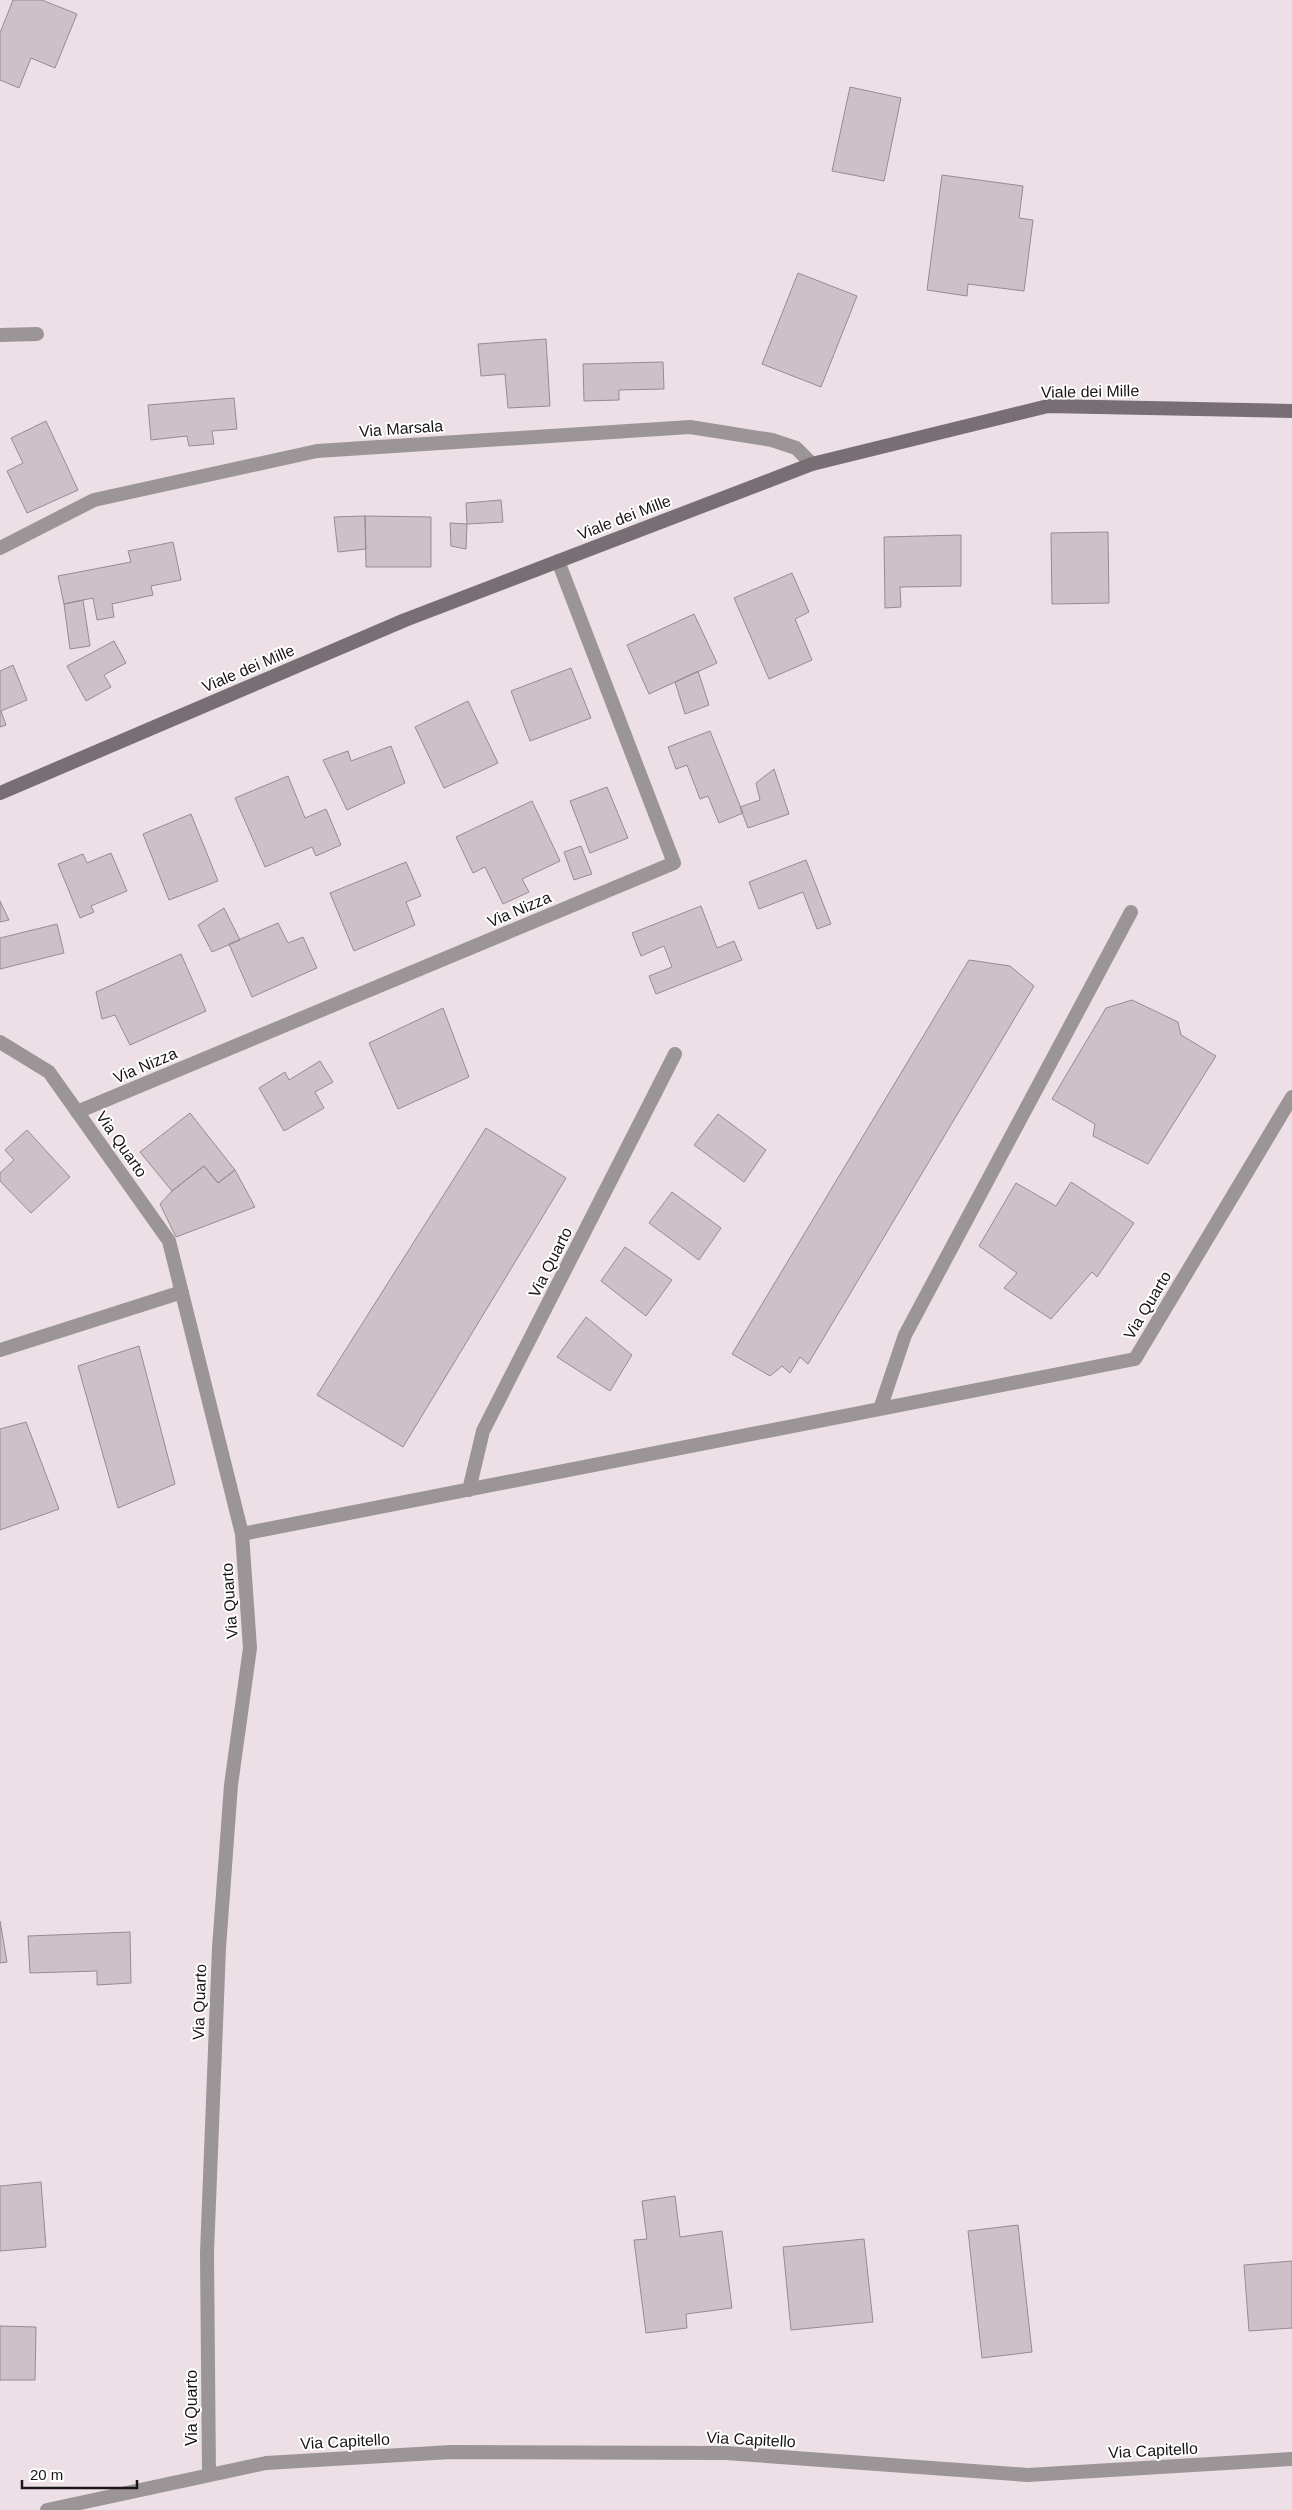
<svg xmlns="http://www.w3.org/2000/svg" width="1292" height="2510" font-family="Helvetica,sans-serif">
<rect width="100%" height="100%" fill="#eddfe6"/>
<path fill="#cec0c7" stroke="#978b91" d="M13,0H42L77,14L55,68L31,58L19,88L0,80V33Z
M850,87L901,98L884,181L832,171Z
M942,175L1023,186L1019,218L1033,220L1024,291L968,284L967,296L927,290Z
M798,273L857,296L821,387L762,364Z
M546,339L550,406L508,408L505,374L481,376L478,344Z
M663,362L664,389L619,390V400L584,401L583,364Z
M234,398L237,429L212,431L214,444L189,446L187,436L151,440L148,405Z
M46,421L78,490L27,513L7,471L23,463L11,438Z
M501,500L503,522L467,524L466,503Z
M365,516L366,549L338,552L334,517Z
M365,516L431,517V567H366Z
M450,523L467,524L466,549L451,546Z
M1108,532L1109,603L1052,604L1051,533Z
M961,535V586L900,587L901,607L885,608L884,537Z
M173,542L181,580L151,586L153,595L112,604L114,617L97,620L93,598L64,604L58,576L131,562L128,551Z
M792,573L809,612L795,619L812,660L769,679L734,598Z
M83,600L90,646L70,649L64,604Z
M694,614L717,663L649,694L627,645Z
M114,641L126,663L104,675L111,687L86,701L67,666Z
M13,665L27,700L1,711L6,725L0,727V671Z
M571,668L591,718L530,741L511,691Z
M698,671L709,705L685,714L675,682Z
M468,701L498,763L444,788L415,727Z
M710,731L743,813L719,823L708,796L700,799L687,765L676,769L668,747Z
M391,746L405,783L347,810L323,760L348,751L351,761Z
M774,769L789,814L748,828L740,807L760,800L756,783Z
M288,776L305,818L326,809L341,845L316,856L312,847L265,867L235,798Z
M607,787L628,838L590,853L570,801Z
M532,801L560,861L522,879L529,892L503,904L485,867L473,873L456,837Z
M191,814L218,881L169,900L143,834Z
M581,846L592,874L574,880L564,852Z
M111,853L127,891L91,906L94,912L80,918L58,864L83,854L87,863Z
M806,860L831,924L817,929L803,892L759,909L749,882Z
M406,862L421,896L406,902L415,925L354,951L330,893Z
M0,901L9,920L0,922Z
M701,906L717,948L734,941L742,960L656,994L649,976L672,967L664,946L641,956L632,933Z
M224,908L240,940L212,952L198,925Z
M278,923L288,943L303,937L317,968L252,997L229,944Z
M57,924L64,953L0,969V938Z
M181,954L206,1011L130,1045L115,1015L102,1019L96,992Z
M969,960L1010,966L1034,986L808,1364L800,1357L790,1373L782,1366L770,1376L732,1354Z
M1132,1000L1178,1022L1181,1035L1216,1056L1148,1164L1093,1136L1095,1124L1052,1099L1106,1008Z
M443,1008L469,1077L398,1109L369,1043Z
M320,1061L333,1082L315,1092L324,1108L284,1131L259,1088L285,1072L289,1080Z
M190,1113L235,1170L218,1183L204,1166L172,1191L140,1152Z
M718,1114L766,1150L744,1182L694,1145Z
M486,1128L566,1178L403,1447L317,1395Z
M27,1130L70,1177L31,1213L0,1181V1173L14,1160L5,1150Z
M204,1166L218,1183L235,1170L255,1207L176,1237L160,1204L172,1191Z
M1071,1182L1134,1223L1097,1277L1092,1272L1051,1319L1004,1288L1017,1273L979,1246L1016,1183L1056,1206Z
M672,1192L721,1228L699,1260L649,1223Z
M625,1247L672,1280L646,1316L601,1281Z
M586,1317L632,1355L610,1391L557,1357Z
M139,1346L175,1484L118,1508L78,1366Z
M26,1422L59,1509L0,1530V1429Z
M0,1921L7,1962L0,1963Z
M130,1932L131,1983L97,1985V1971L30,1973L28,1936Z
M41,2182L46,2247L0,2251V2186Z
M675,2196L680,2237L722,2231L732,2308L686,2314L687,2328L646,2333L634,2240L647,2239L642,2201Z
M1018,2225L1032,2352L982,2358L968,2231Z
M864,2239L873,2322L791,2330L783,2247Z
M1292,2261V2328L1249,2331L1244,2265Z
M0,2326L36,2327L35,2380H0Z"/>
<g fill="none" stroke-linecap="round" stroke-linejoin="round">
<path stroke="#9b9598" stroke-width="14" d="M0,335L37,334
M0,548L94,500L317,451L690,427L772,440L796,448L812,464
M0,1042L49,1072L169,1241L242,1534L250,1648L231,1785L219,1948L207,2253L209,2475
M77,1112L674,863L558,561
M0,1350L182,1292
M880,1409L905,1335L1131,912
M469,1490L483,1431L675,1054
M242,1534L1135,1359L1292,1097
M47,2510L266,2463L451,2452L726,2453L1028,2475L1292,2459"/>
<path stroke="#786f74" stroke-width="14" d="M0,793L405,620L812,464L1048,406L1292,411"/>
</g>
<g text-anchor="middle" stroke-width="4" stroke-linejoin="round" paint-order="stroke">
<g font-size="16" fill="#1a1518" stroke="#fff">
<text transform="translate(1090 391) rotate(-1)" y="6">Viale dei Mille</text>
<text transform="translate(401 428) rotate(-4)" y="6">Via Marsala</text>
<text transform="translate(624 517) rotate(-21)" y="6">Viale dei Mille</text>
<text transform="translate(248 668) rotate(-23)" y="6">Viale dei Mille</text>
<text transform="translate(519 909) rotate(-23)" y="6">Via Nizza</text>
<text transform="translate(145 1065) rotate(-23)" y="6">Via Nizza</text>
<text transform="translate(122 1144) rotate(55)" y="6">Via Quarto</text>
<text transform="translate(550 1262) rotate(-63)" y="6">Via Quarto</text>
<text transform="translate(1147 1305) rotate(-59)" y="6">Via Quarto</text>
<text transform="translate(229 1601) rotate(-94)" y="6">Via Quarto</text>
<text transform="translate(199 2002) rotate(-88)" y="6">Via Quarto</text>
<text transform="translate(191 2408) rotate(-90)" y="6">Via Quarto</text>
<text transform="translate(751 2439) rotate(3)" y="6">Via Capitello</text>
<text transform="translate(345 2441) rotate(-3)" y="6">Via Capitello</text>
<text transform="translate(1153 2450) rotate(-3)" y="6">Via Capitello</text>
</g>
</g>
<path d="M22 2480v8h115v-8" fill="none" stroke="#1a1518" stroke-width="2.5"/>
<text x="30" y="2480" font-size="15" fill="#1a1518" stroke="#ffffff" stroke-width="4" paint-order="stroke">20 m</text>
</svg>
